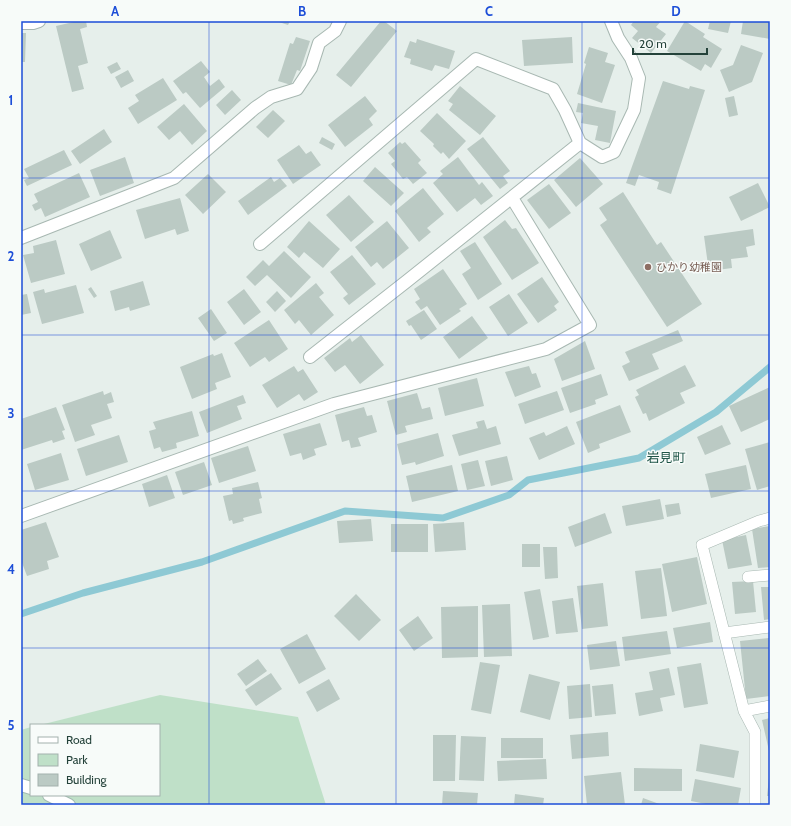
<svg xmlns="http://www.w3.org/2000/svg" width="791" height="826" font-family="Cabin,'Noto Sans JP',sans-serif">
<rect width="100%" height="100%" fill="#e6efeb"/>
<path fill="#bfe0c8" d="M160,695L298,717L326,805H21V730L31,727V795H159V725H40Z"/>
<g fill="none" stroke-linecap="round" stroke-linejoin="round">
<path stroke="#8ec9d4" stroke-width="7" d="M21,614L83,593L202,562L345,511L443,518L509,495L528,480L639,458L716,412L770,367"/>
</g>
<path fill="#bbcac4" d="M78,21H86L87,27L80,29L88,63L78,66L84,89L72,92L56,26Z
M276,21H290L288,25Z
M381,21H384L397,31L351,87L336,75Z
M634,21H661L656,27L666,34L651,53L632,38L638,31L631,25Z
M685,21L705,34L703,37L722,49L711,68L705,64L701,71L667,51Z
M710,21H731L728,33L708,29Z
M743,21H770V39L741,34Z
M21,33H26L25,62H21Z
M296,37L310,41L300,71L297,70L291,85L278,81L290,43L293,44Z
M572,37L573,63L524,66L522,40Z
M417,39L455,51L449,69L435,65L432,71L410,64L411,59L404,57L410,41L416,43Z
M741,45L763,53L752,82L729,92L720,70L733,65Z
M589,47L608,53L605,62L615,65L602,103L577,94L586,64L584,63Z
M201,61L210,72L204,77L210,86L219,79L225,87L200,108L186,92L183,94L173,81Z
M117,62L121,69L111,74L107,67Z
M128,70L134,81L121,88L115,77Z
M163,78L177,100L138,124L128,108L139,101L135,95Z
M663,81L689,89L690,86L705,90L671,194L657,189L659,182L639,175L635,186L626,183Z
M460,86L496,116L480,135L449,110L453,104L448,101Z
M232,90L241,100L225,115L216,105Z
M365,96L377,111L369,119L373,125L345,147L328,125Z
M734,96L738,115L729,117L725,98Z
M578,103L616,111L610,143L595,140L598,126L581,123L583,113L576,112Z
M184,104L207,131L192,145L180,131L169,140L157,127Z
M273,110L285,121L268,138L256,127Z
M437,113L466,141L449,159L443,152L441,154L433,146L434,144L420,131Z
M104,129L112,142L80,164L71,151Z
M322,137L335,144L332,150L319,143Z
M483,137L510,171L503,176L508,183L500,189L467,149Z
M400,142L402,144L405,142L421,160L418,163L427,173L413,184L407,177L403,179L391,164L395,161L388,153Z
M299,145L306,154L311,151L321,165L293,184L277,160Z
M64,150L72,165L27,186L24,180L29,178L24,169Z
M125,157L134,183L100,196L90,170Z
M458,157L479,185L482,182L493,196L481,205L475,198L457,212L433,183L443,174L440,171Z
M580,158L603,184L576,207L554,180Z
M375,167L404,193L391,206L363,181Z
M79,173L90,197L45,217L41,208L35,211L32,205L38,202L34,194Z
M208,174L226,192L203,214L185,195Z
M271,177L274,182L280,178L287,186L248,215L238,201Z
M758,183L770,207L741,221L729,197Z
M549,184L571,213L549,229L527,200Z
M423,188L444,214L427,228L431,232L419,242L395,211Z
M623,192L657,245L661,242L702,304L667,327L600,225L607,220L599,208Z
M349,195L374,222L351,242L326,215Z
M180,198L189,231L177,235L175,229L145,239L136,210Z
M505,220L512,229L516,228L539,263L512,280L483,237Z
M309,221L340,249L323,268L304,252L299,258L287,247Z
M387,221L409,248L383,269L377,262L371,267L355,247Z
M753,229L755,245L746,247L748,257L731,259L732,268L717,270L716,264L708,265L704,236Z
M110,230L122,258L91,271L79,244Z
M56,240L65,274L31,283L23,255L34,253L33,246Z
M475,242L502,284L478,300L462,274L471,268L460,251Z
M284,251L311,277L291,298L267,275L255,286L246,277L263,260L269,266Z
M352,255L376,284L349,305L343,298L348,294L330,272Z
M443,269L467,304L459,309L461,311L440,325L427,306L421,310L415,302L420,299L414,289Z
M542,277L559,302L554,306L557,310L538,323L517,294Z
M143,281L150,305L130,311L129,307L115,311L110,291Z
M316,283L324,293L319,297L334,315L311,335L299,320L295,324L284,310Z
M76,285L84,313L42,324L33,292L44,289L45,293Z
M91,287L97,296L94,298L88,289Z
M244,289L261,312L244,325L227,302Z
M277,291L286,301L275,312L266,302Z
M27,294L31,313L21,315V295Z
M509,294L528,323L508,336L489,307Z
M211,309L227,333L214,341L198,318Z
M424,310L437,329L421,340L411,325L409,326L406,321Z
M472,316L488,338L459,359L443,337Z
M269,320L288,349L269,362L265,357L250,367L234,343Z
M678,330L683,341L652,354L659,369L629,381L622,366L630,362L625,352Z
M361,335L384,365L360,384L345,365L335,372L324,358L350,338L352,342Z
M585,341L595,369L562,381L554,359Z
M222,353L231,377L215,383L217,389L192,399L180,367L213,354L214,356Z
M685,365L696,386L680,393L685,403L649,421L646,413L643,414L635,397L639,395L636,390Z
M294,366L298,372L303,369L318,392L304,401L299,394L277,408L262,385Z
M529,366L532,374L536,373L541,387L515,397L505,372Z
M601,374L608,395L595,400L596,404L570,413L561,388Z
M477,378L484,406L445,416L438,388Z
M770,387V419L741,432L729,406Z
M103,391L104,395L111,392L114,402L107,404L112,418L91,425L95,435L75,442L62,405Z
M557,391L564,410L525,424L518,404Z
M417,393L422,409L430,407L433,419L405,426L407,432L396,435L387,401Z
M243,395L246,403L237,406L242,419L207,433L199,412Z
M620,405L631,432L599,444L600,448L588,453L576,422Z
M56,407L65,430L62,431L65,439L53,443L52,440L21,450V419Z
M364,407L367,416L372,415L377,432L358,438L361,446L351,448L349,440L342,442L335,415Z
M192,411L199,436L176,443L177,448L162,452L160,447L154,449L149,431L156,429L153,422Z
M484,420L487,429L496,426L501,444L459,456L452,435L478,428L476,422Z
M320,423L327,445L314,449L316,455L303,460L301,453L290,456L283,434Z
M722,425L731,444L705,455L697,437Z
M567,426L575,444L539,460L529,438L544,432L546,436Z
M438,433L444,456L416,465L415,462L402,465L397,444Z
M119,435L128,462L86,476L77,449Z
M770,442V486L757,490L745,449Z
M248,446L256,471L219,483L211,458Z
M61,453L69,480L35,490L27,464Z
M507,456L513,480L491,486L485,461Z
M478,460L485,486L467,490L461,464Z
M204,462L212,485L183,495L175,472Z
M452,465L458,491L412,502L406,476Z
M746,465L751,489L711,498L705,474Z
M167,475L175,498L149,507L142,484Z
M258,482L262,498L259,499L262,513L243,518L244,521L233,524L232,520L229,521L223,496L233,494L232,488Z
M660,499L664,519L626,526L622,506Z
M679,503L681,514L667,517L665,505Z
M605,513L612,533L575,547L568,527Z
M371,519L373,541L339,543L337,521Z
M46,522L59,557L47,561L49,569L27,576L21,560V530Z
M464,522L466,550L435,552L433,524Z
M391,524H428V552H391Z
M770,526V567L758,568L752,529Z
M746,535L752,565L728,569L722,540Z
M522,544H540V567H522Z
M543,547H557L558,578L545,579Z
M697,557L707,604L672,612L662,564Z
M661,568L667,616L641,619L635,571Z
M753,581L756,612L735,614L732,582Z
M603,583L608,626L582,629L577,586Z
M761,587H770V619L764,620Z
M540,589L549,637L533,640L524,592Z
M356,594L381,620L359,641L334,616Z
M573,598L578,632L556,634L552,601Z
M510,604L512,656L484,657L482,605Z
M478,606V657L442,658L441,607Z
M418,616L433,638L414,651L399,630Z
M710,622L713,642L677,648L673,628Z
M667,631L671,654L625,661L622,637Z
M307,634L326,669L299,684L280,649Z
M769,638L770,696L746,699L740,641Z
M616,641L620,666L590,670L587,645Z
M258,659L267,671L246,686L237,674Z
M480,662L500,665L491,714L471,710Z
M701,663L708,704L684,708L677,667Z
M669,668L675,695L660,698L663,711L639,716L635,693L653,690L649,672Z
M271,673L282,689L256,706L245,690Z
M529,674L560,682L550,720L520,712Z
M329,679L340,699L317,712L306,692Z
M590,684L592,717L569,719L567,686Z
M613,684L616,714L595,716L592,686Z
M770,718V751H769L762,720Z
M608,732L609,756L572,759L570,735Z
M433,735H456L455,781H433Z
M461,736L486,737L484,781L459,780Z
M501,738H543V758H501Z
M700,744L739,751L734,778L696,771Z
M546,759L547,779L498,781L497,761Z
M634,768L682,769V791H634Z
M621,772L625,805H587L584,776Z
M769,778H770V796H767Z
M695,779L741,788L738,805H711L691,801Z
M443,791L478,793L477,805H442Z
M515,794L544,798L543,805H514Z
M643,798L662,805H641Z"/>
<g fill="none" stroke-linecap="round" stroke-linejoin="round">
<g stroke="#a8b8b2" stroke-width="12">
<path id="lane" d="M748,577L770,575
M724,633L770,627
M744,711L770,706
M755,805V732L744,711L702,545L759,521L770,518"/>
</g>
<g stroke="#a8b8b2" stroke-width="14">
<path id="street" d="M21,23H33L39,21
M21,238L174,178L255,108L271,97L297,89L311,68L319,43L335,31L340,21
M260,244L476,59L553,89L565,110L580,143L602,157L614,152L634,110L639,78L631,58L618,38L611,21
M310,357L407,281L580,143
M21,516L334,404L546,349L590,325L512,198"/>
</g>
<g stroke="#a4bbb3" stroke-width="14">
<path id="secondary" d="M21,785L31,788
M49,795L69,805"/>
</g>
<use href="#lane" stroke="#fff" stroke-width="11"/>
<use href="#street" stroke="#fff" stroke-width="12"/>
<use href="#secondary" stroke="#fff" stroke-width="12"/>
</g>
<path fill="none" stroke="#1d4ed8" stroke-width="1" stroke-opacity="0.55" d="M209,21V805M396,21V805M582,21V805M21,178H770M21,335H770M21,491H770M21,648H770"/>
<circle fill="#8d6e63" stroke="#f7fbf9" stroke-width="1.5" cx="648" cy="267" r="4"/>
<g text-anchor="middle" stroke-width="3" stroke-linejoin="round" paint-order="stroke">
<g font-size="11" fill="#785e54" stroke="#f7fbf9" text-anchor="start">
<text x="656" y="271">ひかり幼稚園</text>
</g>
<g font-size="13" fill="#1f5548" stroke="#f7fbf9">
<text x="666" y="462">岩見町</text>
</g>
</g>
<rect width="791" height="826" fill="none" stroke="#f7fbf9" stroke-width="44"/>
<rect x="30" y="724" width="130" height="72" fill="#f7fbf9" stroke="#a3b1ad"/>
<rect x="38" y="737" width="20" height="6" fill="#ffffff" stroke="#a3b1ad"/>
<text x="66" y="744" font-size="12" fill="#24423a">Road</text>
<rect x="38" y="754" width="20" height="12" fill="#bfe0c8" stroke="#a3b1ad"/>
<text x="66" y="764" font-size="12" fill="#24423a">Park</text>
<rect x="38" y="774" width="20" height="12" fill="#bbcac4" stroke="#a3b1ad"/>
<text x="66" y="784" font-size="12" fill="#24423a">Building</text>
<path d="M633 48v6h74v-6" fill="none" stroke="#24423a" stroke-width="2"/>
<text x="639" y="48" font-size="12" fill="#24423a" stroke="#f7fbf9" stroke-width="3" paint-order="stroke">20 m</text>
<rect x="22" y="22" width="747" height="782" fill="none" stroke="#1d4ed8" stroke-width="1.5"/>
<g font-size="13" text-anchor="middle" font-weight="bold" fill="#1d4ed8">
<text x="115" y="16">A</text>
<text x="302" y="16">B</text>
<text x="489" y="16">C</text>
<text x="676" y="16">D</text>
<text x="11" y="105">1</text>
<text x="11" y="261">2</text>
<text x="11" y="418">3</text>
<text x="11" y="574">4</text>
<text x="11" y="730">5</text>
</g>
</svg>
